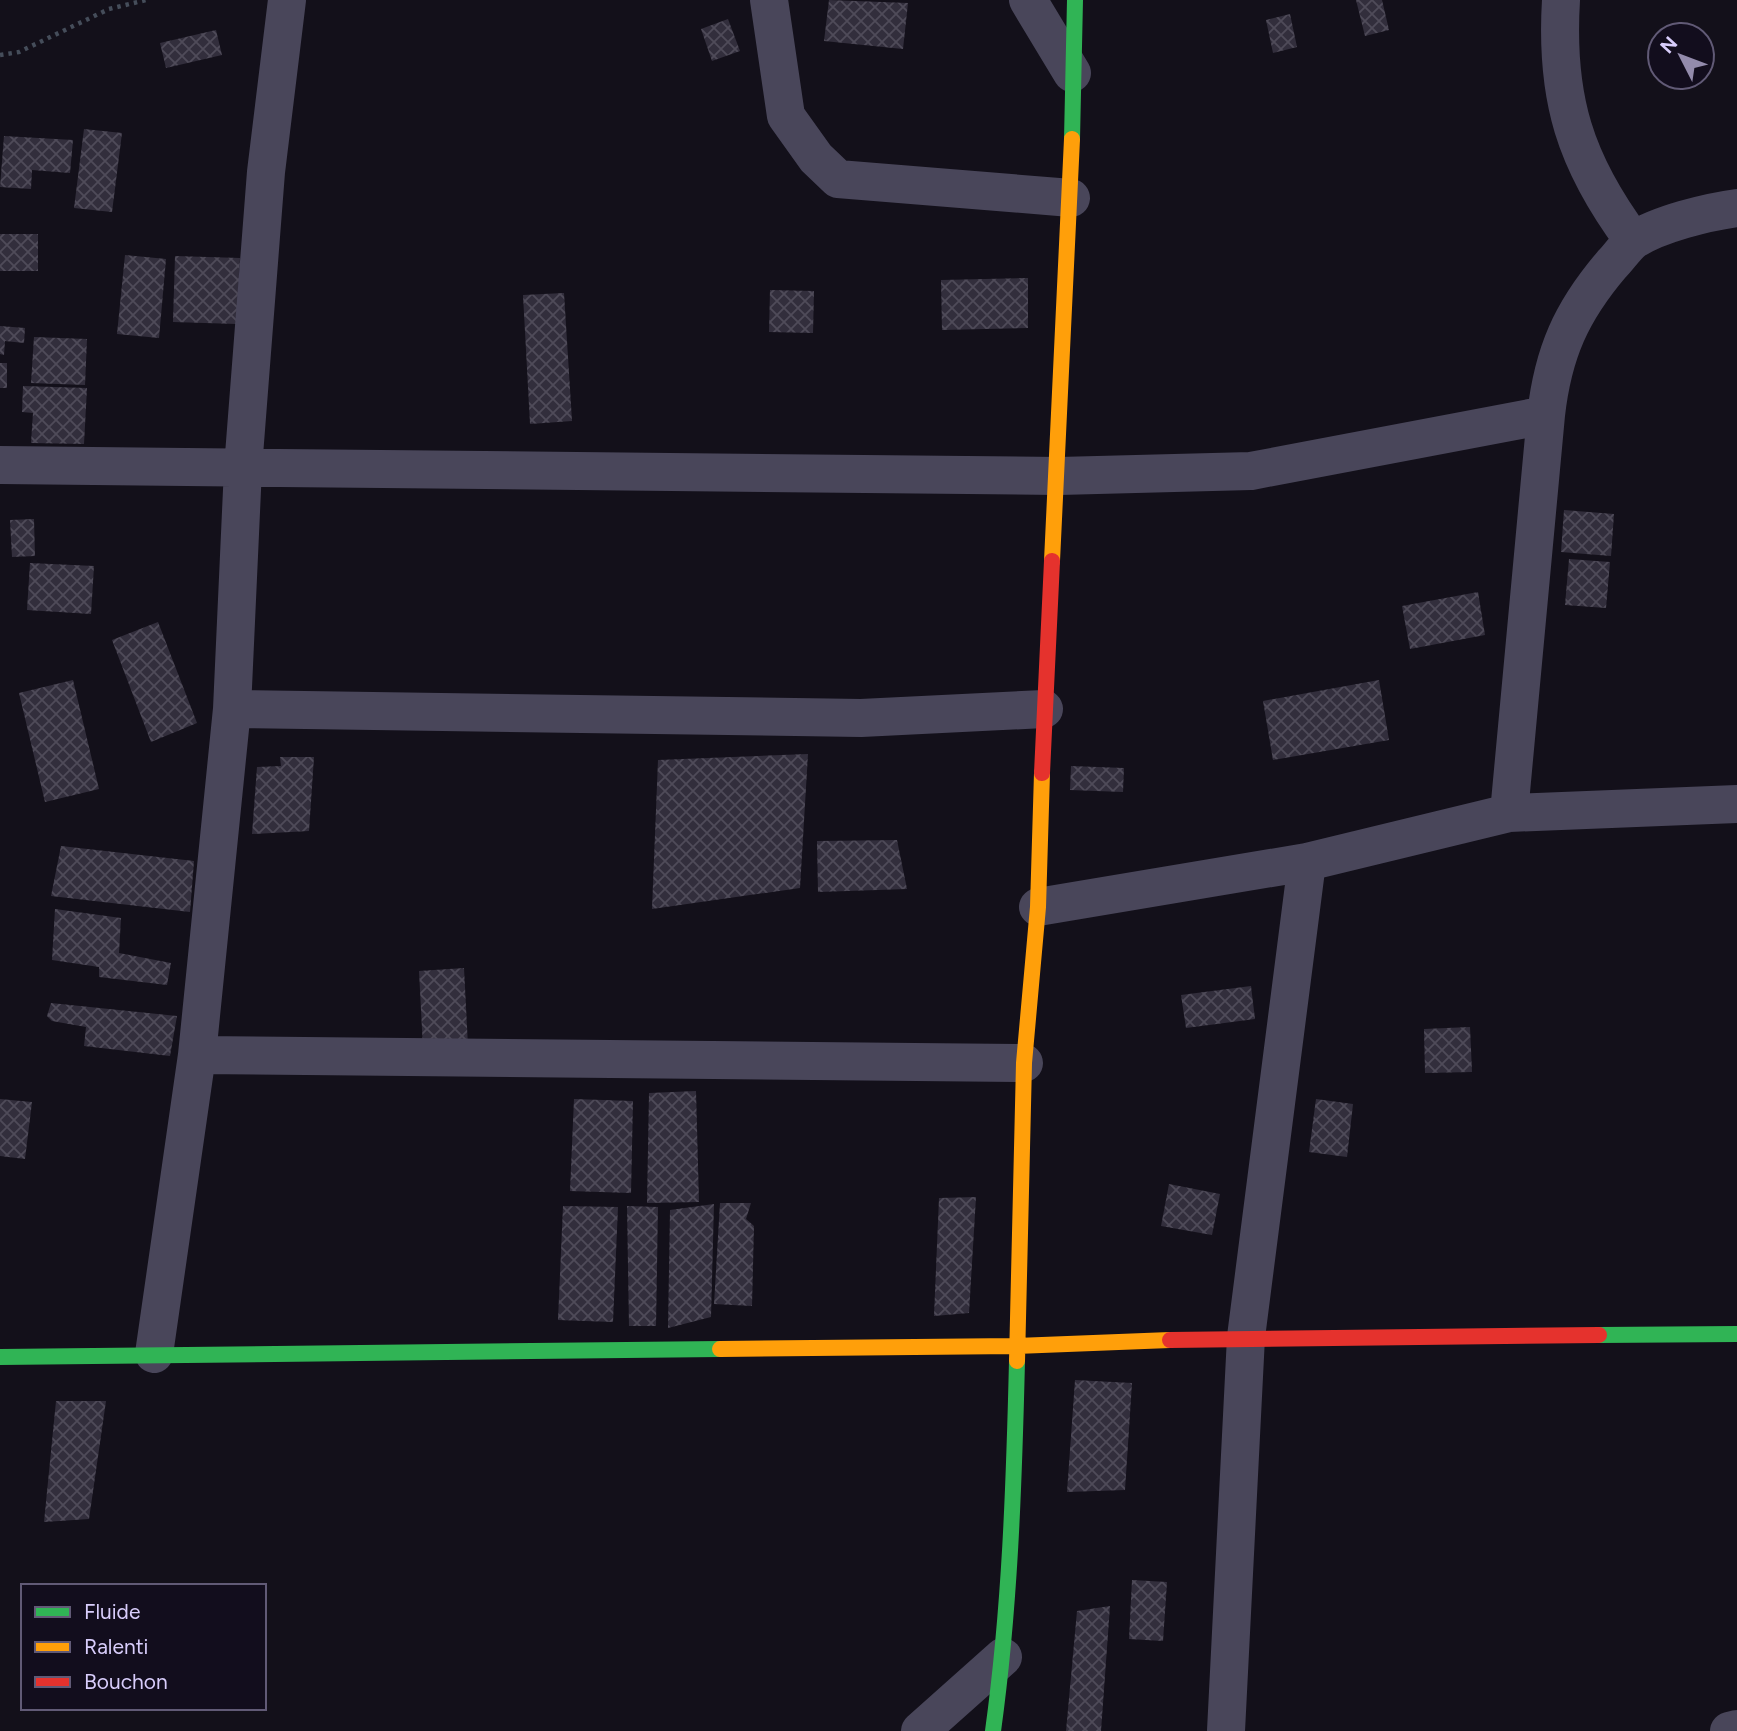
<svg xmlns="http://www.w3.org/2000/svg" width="1737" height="1731" font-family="Figtree,sans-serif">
<defs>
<pattern id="building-cross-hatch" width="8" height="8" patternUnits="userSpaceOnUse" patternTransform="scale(1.75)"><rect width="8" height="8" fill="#322e3c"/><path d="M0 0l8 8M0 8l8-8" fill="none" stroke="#4f4b59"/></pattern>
</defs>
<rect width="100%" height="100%" fill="#13101a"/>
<path fill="url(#building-cross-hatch)" d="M829,0L908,3L903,49L824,41Z
M1356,0H1382L1389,30L1365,36Z
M1290,14L1297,47L1273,53L1266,20Z
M728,19L740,51L712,61L701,29Z
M216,30L222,55L166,68L160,43Z
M84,129L122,133L112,212L74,208Z
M4,136L73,140L70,173L32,170L31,189L0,187Z
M0,234H38V271H0Z
M125,255L166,259L159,338L117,334Z
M175,256L240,258L237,324L173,322Z
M1028,278V328L942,330L941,280Z
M770,290L814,291L813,333L769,332Z
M564,293L572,421L530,424L523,295Z
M0,326L25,328L24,343L5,341L4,355L0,354Z
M34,337L87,339L85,385L31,383Z
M0,363H7V388H0Z
M23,386L87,388L84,444L31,443L33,413L22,412Z
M1564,510L1614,514L1611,556L1561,552Z
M34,519L35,556L12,557L10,520Z
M1569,559L1610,562L1606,608L1565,605Z
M30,563L94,566L91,614L27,610Z
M1478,592L1485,635L1410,649L1402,606Z
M158,622L197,723L151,742L112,640Z
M73,680L99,789L45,802L19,693Z
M1379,680L1389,740L1273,760L1263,701Z
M808,754L800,888L652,909L658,760Z
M280,757H314L309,831L252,834L257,767L281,766Z
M1071,766L1124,768L1123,792L1070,790Z
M897,840L907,889L818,892L817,841Z
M61,846L194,861L190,912L51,896Z
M55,909L121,918L119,953L171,963L167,985L99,977V967L52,960Z
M464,968L468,1046L423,1049L419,971Z
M1251,986L1255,1019L1186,1028L1181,995Z
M51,1003L177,1016L170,1056L84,1046L86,1027L52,1021L47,1016Z
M1470,1027L1472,1072L1425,1073L1424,1029Z
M696,1091L699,1202L647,1203L649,1093Z
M0,1099L32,1102L25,1159L0,1156Z
M574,1099L633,1101L631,1193L570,1191Z
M1316,1099L1353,1104L1347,1157L1309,1152Z
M1169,1184L1220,1194L1212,1235L1161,1226Z
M976,1197L969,1313L934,1316L939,1198Z
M720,1203H751L746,1219L754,1226L752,1306L714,1304Z
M714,1204L711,1317L668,1328L670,1210Z
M563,1206L618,1207L613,1322L558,1320Z
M627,1206L658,1207L656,1326H629Z
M1075,1380L1132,1383L1125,1490L1067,1492Z
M56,1401H106L89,1519L44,1522Z
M1132,1580L1167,1582L1163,1641L1129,1639Z
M1110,1606L1101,1731H1066L1077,1611Z"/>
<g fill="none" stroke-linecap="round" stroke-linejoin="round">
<path stroke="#454d5a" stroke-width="4.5" stroke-dasharray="3.5 5" stroke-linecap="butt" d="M0,55L19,52L109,9L146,0"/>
<path stroke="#49465a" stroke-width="38" d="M769,0L786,116L816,158L838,179L1071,198
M1028,0L1072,73
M1561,0C1555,98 1575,162 1633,240
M0,465L1059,476L1251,471L1546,415
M232,709L861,718L1044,709
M1509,813L1546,415C1553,353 1571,312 1612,264C1619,257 1626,246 1634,240C1659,224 1707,212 1737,208
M1038,907L1307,862L1509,813L1737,804
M197,1055L1024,1063
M154,1354L197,1055L232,709L243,468L266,172L287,0
M920,1731L1003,1657
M1226,1731L1246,1337L1307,862
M1729,1731L1737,1729"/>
<path stroke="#30b455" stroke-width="16" d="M1072,139L1075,0
M1599,1335L1737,1334
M0,1357L720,1349
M993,1731C1010,1608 1014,1485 1017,1361"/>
<path stroke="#ff9f0a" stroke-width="16" d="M1052,561L1072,139
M720,1349L1016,1346L1170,1340
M1017,1361L1024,1063L1038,907L1042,773"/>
<path stroke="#e5322d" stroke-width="16" d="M1042,773L1052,561
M1170,1340L1599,1335"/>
</g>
<rect x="21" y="1584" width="245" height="126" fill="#120d1d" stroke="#615a76" stroke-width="2"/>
<rect x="35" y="1607" width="35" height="10" fill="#30b455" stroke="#615a76" stroke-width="2"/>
<text x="84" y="1619" font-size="21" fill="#d8cdfb">Fluide</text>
<rect x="35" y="1642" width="35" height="10" fill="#ff9f0a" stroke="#615a76" stroke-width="2"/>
<text x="84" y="1654" font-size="21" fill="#d8cdfb">Ralenti</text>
<rect x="35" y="1677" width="35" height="10" fill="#e5322d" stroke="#615a76" stroke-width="2"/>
<text x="84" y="1689" font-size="21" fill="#d8cdfb">Bouchon</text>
<g transform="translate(1681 56) rotate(312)"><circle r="33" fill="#120d1d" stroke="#615a76" stroke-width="2"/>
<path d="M0-5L12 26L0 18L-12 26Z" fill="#938bac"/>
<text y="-10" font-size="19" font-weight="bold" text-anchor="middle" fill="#d8cdfb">N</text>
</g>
</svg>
